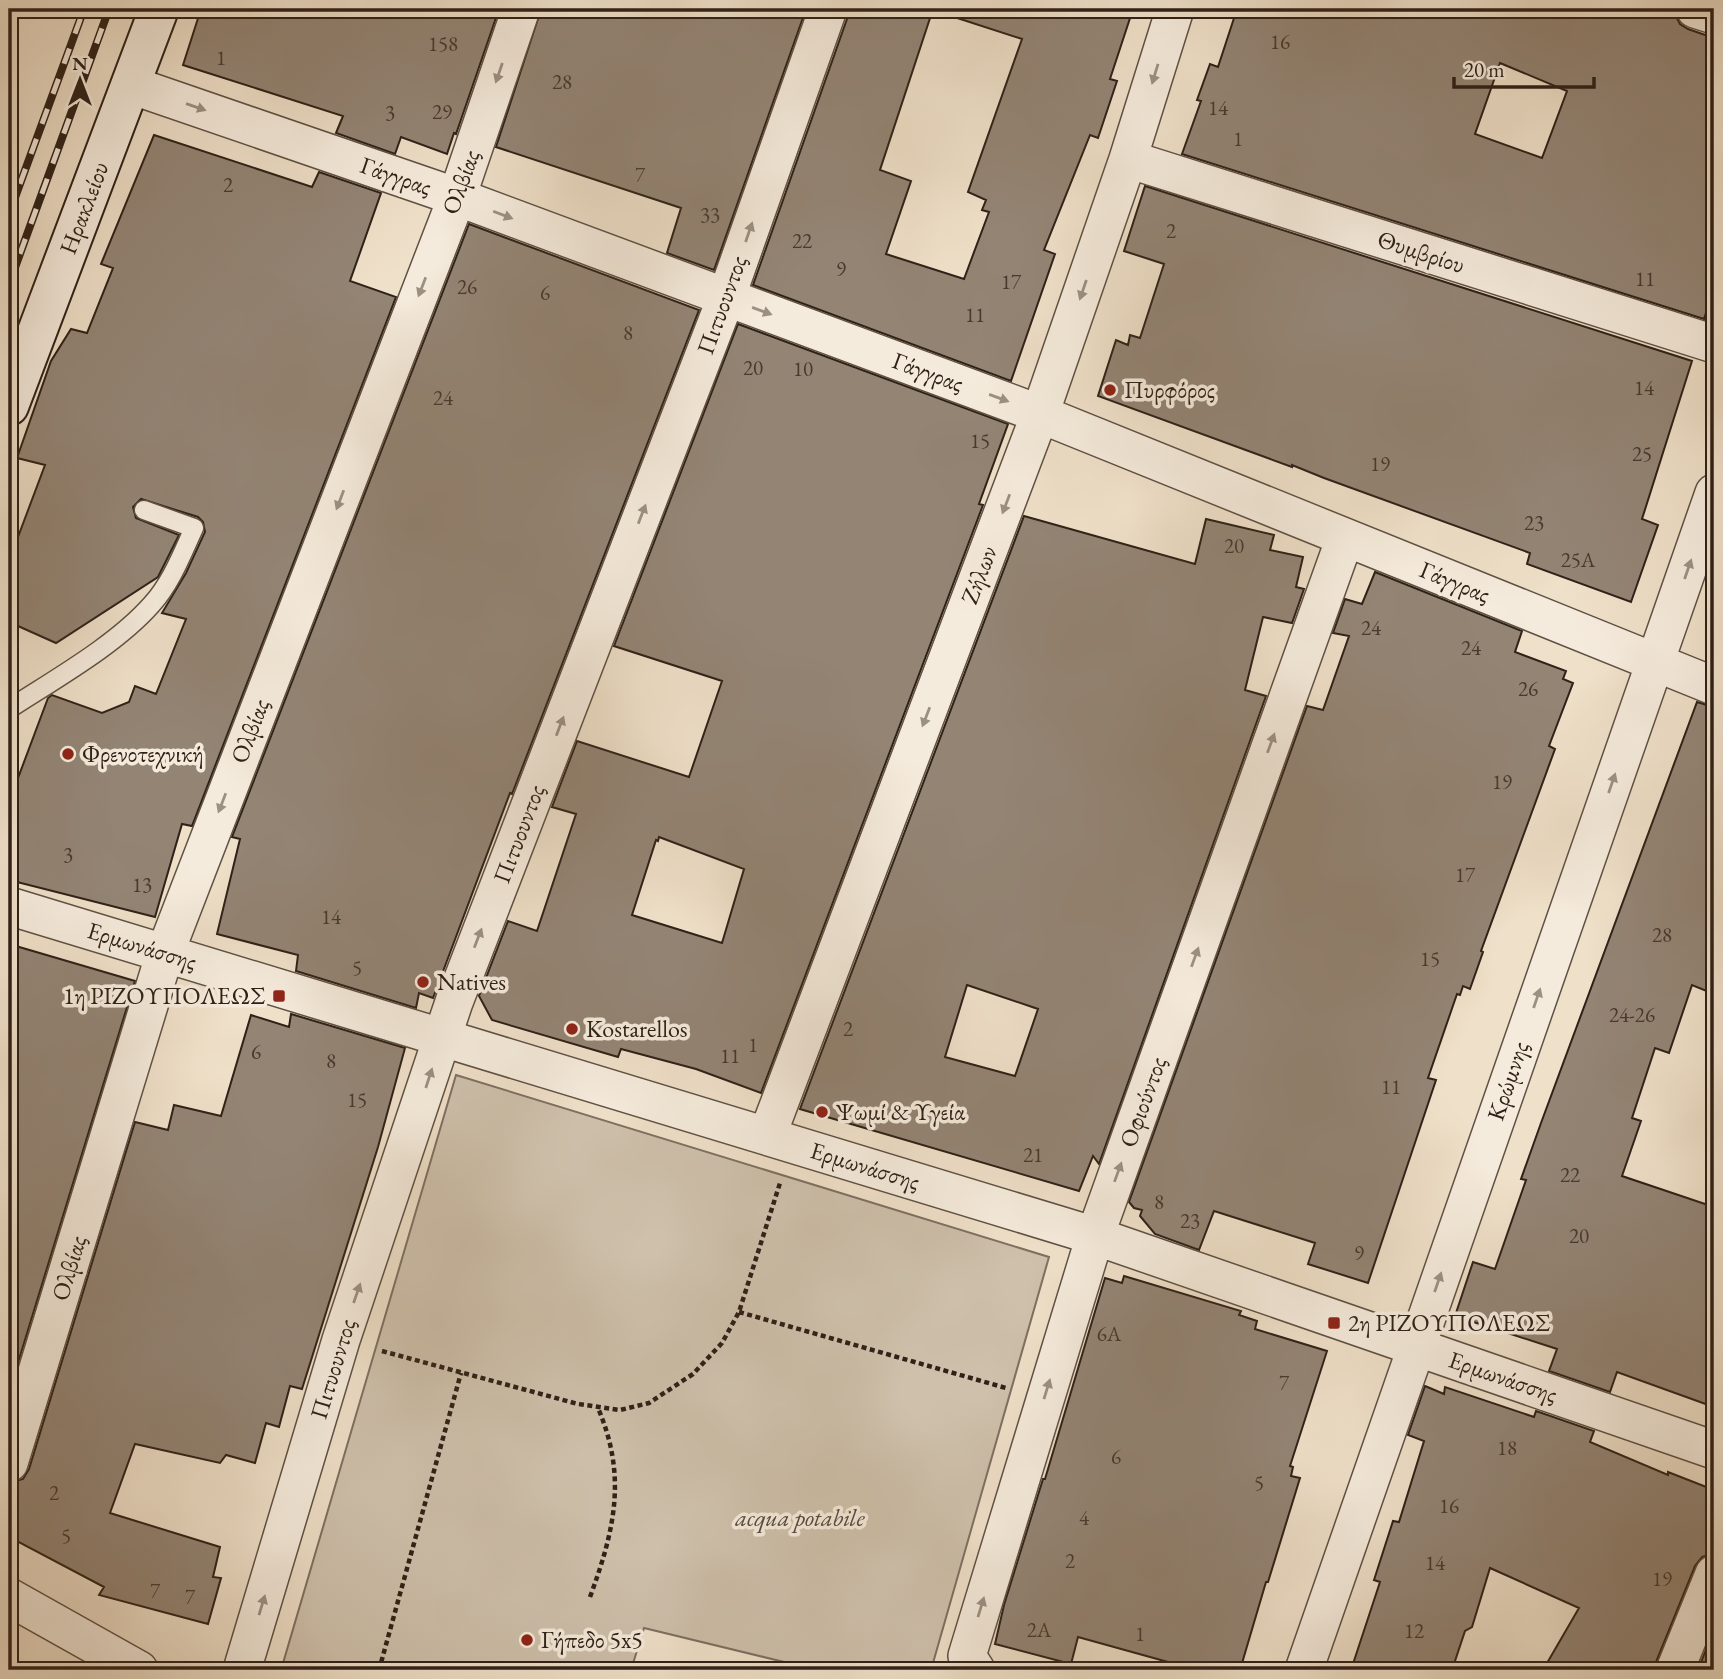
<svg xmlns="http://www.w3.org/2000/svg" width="1723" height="1679" font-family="'EB Garamond',serif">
<rect width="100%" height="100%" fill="#efe0c9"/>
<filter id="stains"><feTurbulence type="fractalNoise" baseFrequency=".00286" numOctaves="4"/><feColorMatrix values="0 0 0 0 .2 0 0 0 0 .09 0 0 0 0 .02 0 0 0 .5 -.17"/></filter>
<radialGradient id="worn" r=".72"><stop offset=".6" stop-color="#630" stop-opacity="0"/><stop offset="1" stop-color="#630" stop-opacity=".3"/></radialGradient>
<path fill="#cec0ab" stroke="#7e7062" stroke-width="2" d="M456,1075L1049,1257L931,1670H817L644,1628L631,1670H281Z"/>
<path fill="#938474" stroke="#2f2118" stroke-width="2" fill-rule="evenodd" d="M201,9H499L456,134L454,133L447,154L401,137L395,154L336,133L343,116L183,65Z
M541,9H806L714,270L667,253L681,208L496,147Z
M848,9H933L880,170L911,181L886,254L964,279L989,212L982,210L986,200L968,192L1022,39L951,16L952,9H1133L1110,79L1117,81L1098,138L1090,135L1044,250L1055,254L1011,381L753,285L848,16Z
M1237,9H1656L1676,16L1680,24L1688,29L1714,38V288L1704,319L1182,154L1201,101L1197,100L1210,64L1218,67ZM1500,63L1567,91L1542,158L1475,134Z
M154,135L312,187L319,172L381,193L350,281L396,297L192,826L182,824L155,917L9,880V802L48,698L52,695L102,713L129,702L135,686L156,694L186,619L162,613L186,573L205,532L203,522L198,517L141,499L133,507L136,518L179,535L158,577L56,643L9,622V561L45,465L17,458L51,361L71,329L87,333L113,268L101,264Z
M1145,186L1692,361L1642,519L1658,525L1631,602L1527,564L1530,553L1324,478L1292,465V467L1098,396L1116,340L1128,345L1130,335L1140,338L1164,264L1124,251Z
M469,224L699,310L512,794L510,793L433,998L419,993L416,1008L296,971L298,955L217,934L240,839L232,837Z
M738,324L1008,424L979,504L983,505L761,1093L696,1069L621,1049L618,1057L492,1020L479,996L508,921L537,931L576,814L552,807L577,741L689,777L722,681L614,646ZM659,837L744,869L722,943L632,915L656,840L658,841Z
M1024,516L1195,564L1206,519L1274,535L1270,550L1303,557L1296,587L1304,589L1292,623L1263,617L1245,690L1266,696L1099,1164L1093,1156L1079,1191L800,1109ZM967,985L1038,1009L1015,1076L945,1057Z
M1375,572L1522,631L1515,652L1566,671L1563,679L1573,683L1549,746L1555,749L1481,951L1483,952L1470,989L1463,986L1460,995L1457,994L1428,1078L1436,1080L1368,1283L1308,1264L1315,1243L1214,1211L1199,1250L1155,1234L1140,1216L1142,1210L1134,1208L1129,1202L1307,706L1323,710L1349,636L1333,633L1345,599L1362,604Z
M1697,702L1714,707V994L1692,985L1669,1053L1655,1048L1632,1118L1641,1121L1622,1176L1714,1207V1407L1617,1372L1610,1392L1549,1371L1557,1349L1455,1316L1473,1262L1495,1269L1526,1180L1521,1179L1541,1123Z
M9,944L135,981L9,1392Z
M291,1014L405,1048L378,1147L302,1389L290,1386L279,1427L266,1423L255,1463L226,1455L220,1463L135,1444L110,1513L220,1547L213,1577L221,1578L208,1624L99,1595L104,1587L9,1537V1483L23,1479L29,1469L135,1122L168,1130L174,1105L221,1116L251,1015L289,1027Z
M1124,1276L1241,1311L1239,1315L1257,1321L1255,1329L1327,1351L1290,1466L1293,1467L1291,1476L1300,1478L1268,1582H1266L1240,1670H1166L1168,1662L1078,1637L1071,1664L995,1644L1004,1605L1043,1479H1045L1105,1278L1122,1283Z
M1425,1386L1444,1394L1445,1387L1534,1417L1536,1411L1594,1431L1590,1442L1668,1475V1472L1714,1490V1553L1702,1557L1695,1566L1656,1662L1654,1670H1543L1579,1608L1490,1568L1472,1627L1465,1631L1452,1670H1351L1380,1582L1374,1580L1393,1521L1399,1522L1424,1441L1408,1435Z
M1714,1629V1670H1698Z"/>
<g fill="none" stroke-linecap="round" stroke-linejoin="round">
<g stroke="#5f5144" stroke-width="21">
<path id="lane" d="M9,709C55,679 116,645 152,604C171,583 182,554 194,528L144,510"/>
</g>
<g stroke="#5f5144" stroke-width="40">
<path id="street" d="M1695,9L1714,15
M131,85L457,197L1040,414L1714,686
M1128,159L1714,344
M9,906L1095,1236L1714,1450
M767,1136L1040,414L1128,159L1175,9
M9,1463L165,953L457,197L521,9
M9,1597L139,1670
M242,1670L341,1340L454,1002L726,298L828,9
M976,1670L967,1656L1095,1236L1345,538
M1304,1670L1714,493
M1675,1670L1714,1574"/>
</g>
<g stroke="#2f2118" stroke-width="42">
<path id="secondary" d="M9,406L159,9"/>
</g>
<path stroke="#2f2118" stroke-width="4.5" stroke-dasharray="5 3.5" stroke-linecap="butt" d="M739,1312L1006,1388
M382,1351L578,1404L620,1410L649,1403L693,1374L722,1343L739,1312L780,1183
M590,1597C615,1529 627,1476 598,1408
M379,1670L461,1373"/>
<use href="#lane" stroke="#f5ebdc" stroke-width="18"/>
<use href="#street" stroke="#f5ebdc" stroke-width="37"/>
<use href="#secondary" stroke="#f5ebdc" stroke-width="38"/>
<g stroke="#2f2118" stroke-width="8">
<path id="rail" d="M9,214L84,9
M9,284L109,9"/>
</g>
<use href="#rail" stroke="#f5ebdc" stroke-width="5" stroke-dasharray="16" stroke-linecap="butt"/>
</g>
<defs><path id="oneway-solid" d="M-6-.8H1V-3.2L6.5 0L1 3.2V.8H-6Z" transform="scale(1.75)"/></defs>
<g fill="#9c9084">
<use href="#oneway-solid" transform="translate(499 73) rotate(109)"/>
<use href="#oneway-solid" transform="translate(1155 74) rotate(107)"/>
<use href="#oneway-solid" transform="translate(196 107) rotate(19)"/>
<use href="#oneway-solid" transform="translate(503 215) rotate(21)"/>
<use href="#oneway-solid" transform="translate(749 232) rotate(-71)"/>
<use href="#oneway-solid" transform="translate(422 287) rotate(111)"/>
<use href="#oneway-solid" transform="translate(1083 290) rotate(109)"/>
<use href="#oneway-solid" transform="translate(762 311) rotate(20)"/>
<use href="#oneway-solid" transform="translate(999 398) rotate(20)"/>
<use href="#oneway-solid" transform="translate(340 500) rotate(111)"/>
<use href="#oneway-solid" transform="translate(1006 504) rotate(111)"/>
<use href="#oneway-solid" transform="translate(642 514) rotate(-69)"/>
<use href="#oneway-solid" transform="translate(1688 569) rotate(-71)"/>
<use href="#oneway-solid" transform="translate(926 717) rotate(111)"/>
<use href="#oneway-solid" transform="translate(560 726) rotate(-69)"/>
<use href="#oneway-solid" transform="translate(1271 743) rotate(-70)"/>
<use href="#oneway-solid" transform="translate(1612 783) rotate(-71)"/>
<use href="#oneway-solid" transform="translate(222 803) rotate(111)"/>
<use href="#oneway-solid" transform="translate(478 938) rotate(-69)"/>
<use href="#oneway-solid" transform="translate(1195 957) rotate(-70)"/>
<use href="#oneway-solid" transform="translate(1537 998) rotate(-71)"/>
<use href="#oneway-solid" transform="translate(429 1078) rotate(-72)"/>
<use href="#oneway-solid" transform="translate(1118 1172) rotate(-70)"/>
<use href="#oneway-solid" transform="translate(1438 1282) rotate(-71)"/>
<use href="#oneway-solid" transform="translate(357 1293) rotate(-71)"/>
<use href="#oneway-solid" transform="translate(1047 1389) rotate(-73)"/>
<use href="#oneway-solid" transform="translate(262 1605) rotate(-73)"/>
<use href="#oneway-solid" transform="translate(981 1607) rotate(-73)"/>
</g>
<g fill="#8f2418" stroke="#f5ebdc" stroke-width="2.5">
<circle cx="1110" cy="390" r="7"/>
<circle cx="68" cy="754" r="7"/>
<circle cx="423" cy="982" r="7"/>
<rect x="272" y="989" width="14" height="14" rx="3.5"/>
<circle cx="572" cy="1029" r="7"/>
<circle cx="822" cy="1112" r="7"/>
<rect x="1327" y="1316" width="14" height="14" rx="3.5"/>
<circle cx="527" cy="1640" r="7"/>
</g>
<g text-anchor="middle" stroke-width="7" stroke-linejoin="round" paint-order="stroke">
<g font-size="21" fill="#483a2f">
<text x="1280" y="49">16</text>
<text x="443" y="51">158</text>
<text x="221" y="65">1</text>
<text x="562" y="89">28</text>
<text x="1218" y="115">14</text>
<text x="442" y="119">29</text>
<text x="390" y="120">3</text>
<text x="1238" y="146">1</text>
<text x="640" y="182">7</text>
<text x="228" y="192">2</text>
<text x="710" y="222">33</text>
<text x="1171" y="238">2</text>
<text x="802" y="248">22</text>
<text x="841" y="276">9</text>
<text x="1645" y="286">11</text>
<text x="1011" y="289">17</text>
<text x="467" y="294">26</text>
<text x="545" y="300">6</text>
<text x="975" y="322">11</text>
<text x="628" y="340">8</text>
<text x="753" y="375">20</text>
<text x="803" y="376">10</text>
<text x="1644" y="395">14</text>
<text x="443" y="405">24</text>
<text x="980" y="448">15</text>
<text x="1642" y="461">25</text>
<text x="1380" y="471">19</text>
<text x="1534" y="530">23</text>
<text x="1234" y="553">20</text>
<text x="1578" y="567">25Α</text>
<text x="1371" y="635">24</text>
<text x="1471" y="655">24</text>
<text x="1528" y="696">26</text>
<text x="1502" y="789">19</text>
<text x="68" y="862">3</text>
<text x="1465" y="882">17</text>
<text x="142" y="892">13</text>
<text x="331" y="924">14</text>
<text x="1662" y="942">28</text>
<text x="1430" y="966">15</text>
<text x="357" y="975">5</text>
<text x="1632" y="1022">24-26</text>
<text x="848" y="1036">2</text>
<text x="753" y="1052">1</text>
<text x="256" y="1059">6</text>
<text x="730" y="1063">11</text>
<text x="331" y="1068">8</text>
<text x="1391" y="1094">11</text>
<text x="357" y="1107">15</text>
<text x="1033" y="1162">21</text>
<text x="1570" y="1182">22</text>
<text x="1159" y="1209">8</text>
<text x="1190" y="1228">23</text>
<text x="1579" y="1243">20</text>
<text x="1359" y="1260">9</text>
<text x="1109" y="1341">6Α</text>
<text x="1284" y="1390">7</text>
<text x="1507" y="1455">18</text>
<text x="1116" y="1464">6</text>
<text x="1259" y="1490">5</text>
<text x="54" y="1500">2</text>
<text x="1449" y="1513">16</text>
<text x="1084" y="1525">4</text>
<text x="66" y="1543">5</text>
<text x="1070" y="1568">2</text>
<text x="1435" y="1570">14</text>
<text x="1662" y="1586">19</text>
<text x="155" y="1598">7</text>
<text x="190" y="1604">7</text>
<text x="1039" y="1637">2Α</text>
<text x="1414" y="1638">12</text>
<text x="1140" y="1641">1</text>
</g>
<g font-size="24" fill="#2f2118" stroke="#f5ebdc">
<text transform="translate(396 176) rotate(19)" y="8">Γάγγρας</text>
<text transform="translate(461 182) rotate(-70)" y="8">Ολβίας</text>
<text transform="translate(84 208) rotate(-69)" y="8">Ηρακλείου</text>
<text transform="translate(1421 252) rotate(18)" y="8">Θυμβρίου</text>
<text transform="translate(722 305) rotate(-70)" y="8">Πιτυουντος</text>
<text transform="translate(928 372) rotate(20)" y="8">Γάγγρας</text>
<text transform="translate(979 575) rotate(-69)" y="8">Ζήλων</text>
<text transform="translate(1455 582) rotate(22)" y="8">Γάγγρας</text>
<text transform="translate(250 731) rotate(-69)" y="8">Ολβίας</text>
<text transform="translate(519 834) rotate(-69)" y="8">Πιτυουντος</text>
<text transform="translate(142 946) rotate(17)" y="8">Ερμωνάσσης</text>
<text transform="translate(1508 1081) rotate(-71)" y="8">Κρώμνης</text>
<text transform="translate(1143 1102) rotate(-70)" y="8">Οφιούντος</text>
<text transform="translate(865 1166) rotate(17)" y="8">Ερμωνάσσης</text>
<text transform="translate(69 1268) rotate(-73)" y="8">Ολβίας</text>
<text transform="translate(333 1369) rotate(-73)" y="8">Πιτυουντος</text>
<text transform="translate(1503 1377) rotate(19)" y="8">Ερμωνάσσης</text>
</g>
<g font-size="24" fill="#2f2118" stroke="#f5ebdc" text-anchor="start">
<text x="1124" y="398">Πυρφόρος</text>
<text x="82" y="762">Φρενοτεχνική</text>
<text x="437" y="990">Natives</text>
<text x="265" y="1004" text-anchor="end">1η ΡΙΖΟΥΠΟΛΕΩΣ</text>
<text x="586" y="1037">Kostarellos</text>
<text x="836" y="1120">Ψωμί &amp; Υγεία</text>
<text x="1348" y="1331">2η ΡΙΖΟΥΠΟΛΕΩΣ</text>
<text x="541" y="1648">Γήπεδο 5x5</text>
</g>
<g font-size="24" font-style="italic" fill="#57493d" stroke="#f5ebdc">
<text x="800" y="1526">acqua potabile</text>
</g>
</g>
<rect width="1723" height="1679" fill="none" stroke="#efe0c9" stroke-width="35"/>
<rect x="10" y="10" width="1702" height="1658" fill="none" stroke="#2f2118" stroke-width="3.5"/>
<rect x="18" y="18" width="1688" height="1644" fill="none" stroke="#2f2118" stroke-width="2"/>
<g transform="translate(80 80)" stroke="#f5ebdc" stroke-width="5" paint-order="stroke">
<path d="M0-5L12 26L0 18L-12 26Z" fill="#2f2118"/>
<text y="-10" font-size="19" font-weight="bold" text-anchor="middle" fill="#2f2118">N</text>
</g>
<path d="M1454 77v10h140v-10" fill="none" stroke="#2f2118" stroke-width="3.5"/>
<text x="1464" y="77" font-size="21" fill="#2f2118" stroke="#f5ebdc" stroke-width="5" paint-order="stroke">20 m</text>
<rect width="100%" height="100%" filter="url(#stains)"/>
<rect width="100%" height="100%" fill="url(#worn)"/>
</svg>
